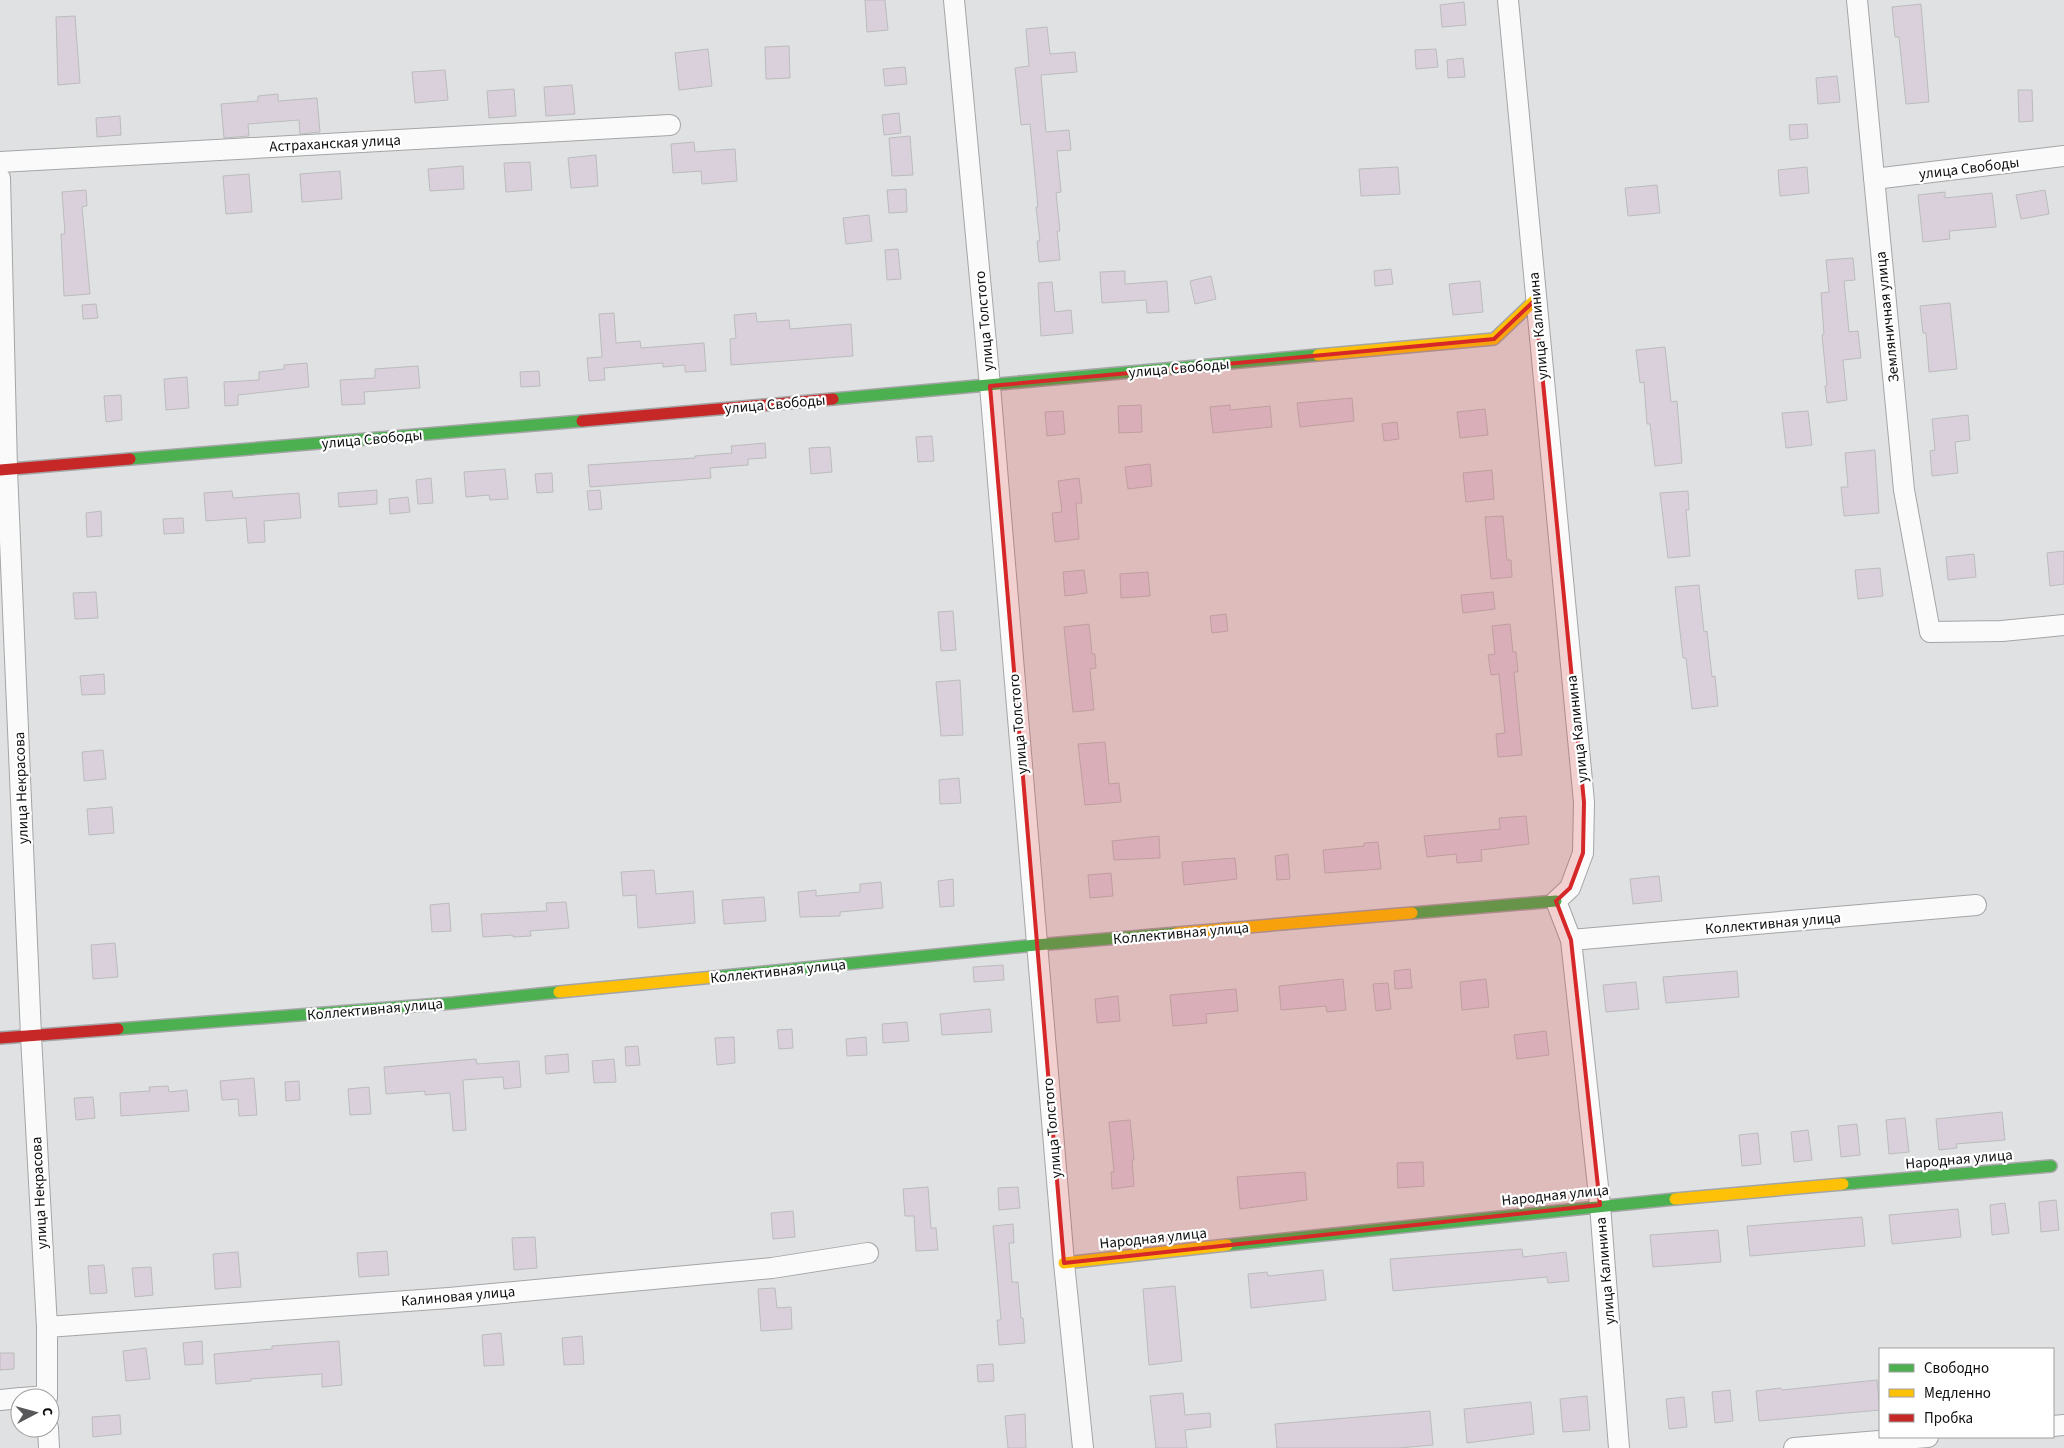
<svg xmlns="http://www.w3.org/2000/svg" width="2064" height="1448" font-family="'Source Sans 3',sans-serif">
<rect width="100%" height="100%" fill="#e0e1e2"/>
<path fill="#dad0dc" stroke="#bbbcbc" d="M865,0H885L888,30L867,32Z
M1464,2L1466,25L1442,27L1440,5Z
M1921,4L1929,102L1906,104L1899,37H1895L1892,7Z
M75,16L80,83L58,85L56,17Z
M1047,27L1050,54L1075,52L1077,72L1041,75L1046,132L1069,130L1071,150L1057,151L1061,192L1056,193L1060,231H1057L1060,260L1039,262L1037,241H1040L1036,207H1038L1030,124L1021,125L1015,68L1029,66L1026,29Z
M789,46L790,78L766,79L765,47Z
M708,49L712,86L679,90L675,53Z
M1436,49L1438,67L1416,69L1415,50Z
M1463,58L1465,77L1448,78L1447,60Z
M905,67L907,84L885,86L883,69Z
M445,70L448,100L415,103L412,72Z
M1837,76L1840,102L1818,104L1816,78Z
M572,85L575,114L546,116L544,87Z
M514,89L516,116L489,118L487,91Z
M2018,90H2032L2033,121L2019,122Z
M278,94V101L317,98L320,132L300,134L299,120L248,124L249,136L224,138L221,104L258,101V96Z
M899,113L901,133L884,135L882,115Z
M120,116L121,135L97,137L96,118Z
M1807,124L1808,138L1790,140L1789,125Z
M910,136L913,175L892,176L889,138Z
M694,142L695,152L735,149L737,181L702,184L701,171L673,173L671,144Z
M596,155L598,186L571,188L568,158Z
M530,162L532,190L506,192L504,163Z
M463,166L464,189L430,191L428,169Z
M1398,167L1400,194L1361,196L1359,169Z
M1807,167L1809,193L1780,196L1778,170Z
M340,171L342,199L302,202L300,174Z
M249,174L252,212L226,214L223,176Z
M1657,185L1660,213L1628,216L1625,188Z
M906,189L907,212L889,213L887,190Z
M86,190L87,206L82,207L90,294L64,296L61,234H65L62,192Z
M2045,190L2049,214L2021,219L2016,195Z
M1945,192V198L1992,193L1996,227L1949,231L1950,239L1923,242L1918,195Z
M869,215L872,241L846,244L843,218Z
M898,249L901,279L887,280L885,250Z
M1853,258L1855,280L1844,281L1849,332L1858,331L1861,358L1843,360L1847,400L1827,403L1825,386L1827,385L1822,335L1824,334L1821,293L1829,292L1826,260Z
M1391,269L1393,284L1375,286L1374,271Z
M1125,271V284L1167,281L1169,312L1147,313L1146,300L1102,303L1100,272Z
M1211,276L1216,299L1195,304L1190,281Z
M1480,281L1483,312L1453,315L1449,284Z
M1052,282L1055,312L1071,310L1073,333L1041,336L1038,283Z
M1950,303L1957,369L1929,372L1926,333H1923L1920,306Z
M96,304L98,318L83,319L82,305Z
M614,313L616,343L640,341L641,348L704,343L706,371L685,372V365L663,367V363L604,368L605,380L589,381L587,358L602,357L599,314Z
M756,313L757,322L789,320L790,329L851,324L853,356L731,365L730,339L736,338L734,315Z
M1665,347L1671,402L1677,401L1682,463L1655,466L1650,424H1647L1644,382L1640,383L1636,350Z
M307,363L309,387L238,395V405L225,406L224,382L259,380V372L284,369V365Z
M418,366L420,388L364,392L365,404L342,405L340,380L375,378V369Z
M539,371L540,386L521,387L520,372Z
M187,377L189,408L166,410L164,379Z
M121,395L122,420L106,422L104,396Z
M1352,398L1354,421L1300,427L1297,403Z
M1141,405L1142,432L1119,433L1118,406Z
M1230,405V410L1270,406L1272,427L1213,433L1210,407Z
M1485,409L1488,435L1460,438L1457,412Z
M1063,411L1065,434L1047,436L1045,412Z
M1808,411L1812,445L1786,448L1782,413Z
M1968,415L1970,440L1955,442L1958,473L1932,476L1930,451L1935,450L1932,419Z
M1397,422L1399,439L1384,441L1382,424Z
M932,436L934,461L918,462L916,437Z
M765,443L766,458L748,459V465L710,468L711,478L590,487L588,465L695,458V456L732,453L731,446Z
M830,447L832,472L811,474L809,448Z
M1875,450L1879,513L1844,516L1841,487H1848L1845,453Z
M1150,464L1152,486L1128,489L1125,467Z
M505,469L508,499L490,500L489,495L466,497L464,472Z
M1492,470L1494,499L1466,502L1463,473Z
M552,473L553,492L537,493L535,474Z
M431,478L433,503L418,504L416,480Z
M1079,478L1082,503H1076L1079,539L1055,542L1052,513L1062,512L1058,481Z
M377,490V504L339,507L338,493Z
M600,490L602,509L589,510L587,491Z
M232,491L233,498L299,493L301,518L264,521L265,542L248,543L246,518L206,521L204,493Z
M1688,491L1689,510H1686L1690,556L1668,558L1660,493Z
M408,497L410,512L390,514L389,499Z
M101,511L102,536L87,537L86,513Z
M1503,516L1507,560H1511L1512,577L1491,579L1485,517Z
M183,518L184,533L164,534L163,519Z
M2064,551V584L2050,586L2047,553Z
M1974,554L1976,577L1948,580L1946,557Z
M1880,568L1883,596L1858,599L1855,570Z
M1084,570L1087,593L1065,596L1063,572Z
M1148,572L1150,596L1121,598L1120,574Z
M1699,585L1704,632L1707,631L1712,677L1715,676L1718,706L1692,709L1686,658H1683L1675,587Z
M96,592L98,618L75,619L73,593Z
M1493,592L1495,609L1463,613L1461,595Z
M953,611L956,650L941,651L938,612Z
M1226,614L1228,631L1212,633L1210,616Z
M1089,624L1092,654H1095L1096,668L1090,669L1094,710L1073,712L1064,627Z
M1510,624L1513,652H1516L1518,672H1514L1522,755L1498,757L1496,734L1505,733L1499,674L1491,675L1488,655L1495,654L1492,626Z
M104,674L105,694L82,695L80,676Z
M960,680L963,735L941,736L936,682Z
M1105,742L1109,784L1119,783L1121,802L1085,805L1078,744Z
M103,750L106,779L84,781L82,752Z
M959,778L961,803L940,804L939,780Z
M112,807L114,833L89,835L87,809Z
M1526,816L1529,844L1481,850L1482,861L1457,863L1456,854L1427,857L1424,836L1500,829L1499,818Z
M1159,836L1160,858L1114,860L1112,841Z
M1378,842L1381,869L1325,873L1323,850L1364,846V843Z
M1288,854L1290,879L1277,880L1275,856Z
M1235,858L1237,879L1184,885L1182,862Z
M654,870L656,894L693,891L695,923L638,928L636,895L623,896L621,872Z
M1111,873L1113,896L1090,898L1088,875Z
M1659,876L1662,901L1633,904L1630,879Z
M953,879L954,906L940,907L938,881Z
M881,882L883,908L840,912V916L800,917L798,892L816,890V896L860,892V884Z
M764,897L766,921L724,924L722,900Z
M566,902L569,928L530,931L531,936L513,937V935L483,937L481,914L547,911L546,903Z
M449,903L451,931L432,932L430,905Z
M115,943L118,977L93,979L91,945Z
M1003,965L1004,980L974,982L973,967Z
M1410,969L1412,988L1395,989L1394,971Z
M1737,971L1739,997L1666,1003L1663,977Z
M1343,979L1346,1010L1327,1012L1326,1006L1281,1010L1279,986Z
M1486,979L1489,1007L1462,1010L1460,982Z
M1636,982L1639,1009L1606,1012L1603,985Z
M1388,983L1391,1009L1376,1011L1373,984Z
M1236,989L1238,1011L1206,1014L1207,1023L1173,1026L1170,995Z
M1118,996L1120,1021L1097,1023L1095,999Z
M990,1009L992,1032L942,1035L940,1014Z
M907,1022L909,1041L883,1043L882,1024Z
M792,1029L793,1048L779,1049L777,1030Z
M1546,1031L1549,1055L1517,1059L1514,1035Z
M734,1037L735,1063L717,1065L715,1038Z
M866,1037L867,1055L847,1056L846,1039Z
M638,1046L640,1065L626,1066L625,1047Z
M568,1054L569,1072L546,1074L545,1056Z
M476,1059L477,1064L519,1061L521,1087L504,1089L503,1077L463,1080L466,1130L453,1131L450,1093L425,1095V1091L386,1094L384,1067Z
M614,1059L616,1082L594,1083L592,1061Z
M254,1078L257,1115L239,1116L238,1099L222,1100L220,1081Z
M299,1081L300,1100L286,1101L285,1082Z
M168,1086L169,1092L187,1090L189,1111L121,1116L120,1093L150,1091L149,1087Z
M369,1087L371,1114L350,1115L348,1089Z
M93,1097L95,1118L76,1120L74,1098Z
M2002,1112L2005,1140L1956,1144L1957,1148L1939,1150L1936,1119Z
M1905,1118L1909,1152L1889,1154L1886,1120Z
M1130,1120L1134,1160H1132L1134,1186L1112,1189L1111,1172H1114L1109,1122Z
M1857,1124L1860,1155L1841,1157L1838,1126Z
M1808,1130L1812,1160L1794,1162L1791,1132Z
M1758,1133L1761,1164L1742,1166L1739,1135Z
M1423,1162L1424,1186L1398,1188L1397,1163Z
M1305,1172L1307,1200L1240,1209L1237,1177Z
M928,1187L931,1228H936L938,1250L916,1251L914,1216H905L903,1189Z
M1018,1187L1020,1208L999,1210L998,1188Z
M2056,1200L2059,1230L2041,1232L2039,1202Z
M2005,1203L2009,1233L1992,1235L1990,1205Z
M1958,1209L1961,1237L1892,1244L1889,1215Z
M793,1211L795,1237L773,1239L771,1213Z
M1862,1217L1865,1246L1750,1256L1747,1226Z
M1013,1224L1014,1243H1009L1012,1282H1018L1021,1318H1023L1025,1343L999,1345L997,1320H1001L993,1226Z
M1718,1230L1721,1262L1653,1267L1650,1235Z
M535,1237L537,1268L514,1270L512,1238Z
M1522,1249L1523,1257L1566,1252L1569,1281L1548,1283L1547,1277L1393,1291L1390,1259Z
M387,1251L389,1275L359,1277L357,1253Z
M238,1252L241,1287L215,1289L213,1254Z
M104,1265L107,1293L90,1294L88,1266Z
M151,1267L153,1295L135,1297L132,1268Z
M1323,1270L1326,1300L1251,1308L1248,1274L1267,1272L1268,1276Z
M1175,1286L1182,1361L1149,1365L1143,1289Z
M775,1288L777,1308L791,1307L792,1329L761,1331L758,1289Z
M501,1333L504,1365L484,1366L482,1335Z
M582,1336L584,1364L564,1365L562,1338Z
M202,1341L203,1364L185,1365L183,1343Z
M339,1341L342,1385L322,1387V1374L251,1379V1381L216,1384L214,1354L272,1349V1346Z
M146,1348L150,1379L126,1381L123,1351Z
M0,1353H14V1369L0,1370Z
M993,1364L994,1381L978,1382L977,1365Z
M1877,1380L1880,1410L1759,1421L1756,1391L1781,1388L1782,1390Z
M1730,1390L1733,1421L1715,1423L1712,1392Z
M1183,1393L1185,1415L1210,1413L1211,1427L1185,1430L1187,1448H1156L1150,1396Z
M1587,1396L1590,1430L1563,1432L1560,1399Z
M1684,1397L1687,1427L1669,1429L1666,1399Z
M1531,1402L1534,1434L1467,1443L1464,1409Z
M1430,1411L1433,1445L1399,1448H1277L1275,1424Z
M1025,1414L1026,1448H1008L1005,1416Z
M120,1415L121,1434L93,1437L92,1417Z"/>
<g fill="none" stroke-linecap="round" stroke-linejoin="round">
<g stroke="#a4a5a6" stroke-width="22">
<path id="street" d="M954,0L990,386L1064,1263L1083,1448
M1508,0L1584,802L1583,853L1570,888L1556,901L1571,940L1600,1205L1619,1448
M1857,0L1904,490L1930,632L2002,631L2064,625
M0,162L670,125
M0,178L7,470L31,1036L47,1327V1398
M1874,179L2064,156
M1571,940L1976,905
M47,1327L449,1298L772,1268L868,1253
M22,1398L47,1396
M0,1400L20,1398
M2053,1426L2064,1425
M48,1428L49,1448
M1794,1448L1928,1437"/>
</g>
<g stroke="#a4a5a6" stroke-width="14">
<path id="fast" d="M833,399L1318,355
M130,459L582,421
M1412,913L1556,901
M714,977L1036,945L1177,933
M118,1029L453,1003L559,992
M1843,1184L2051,1166
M1227,1245L1675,1199"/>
</g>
<g stroke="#a4a5a6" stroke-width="14">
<path id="slow" d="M1318,355L1494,339L1535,300
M1177,933L1412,913
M559,992L714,977
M1675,1199L1843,1184
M1064,1263L1227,1245"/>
</g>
<g stroke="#a4a5a6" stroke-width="14">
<path id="jam" d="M582,421L833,399
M0,470L130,459
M0,1038L118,1029"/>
</g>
<use href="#street" stroke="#fafafb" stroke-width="20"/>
<use href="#fast" stroke="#4caf50" stroke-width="11"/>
<use href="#slow" stroke="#ffc107" stroke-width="11"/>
<use href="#jam" stroke="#c62828" stroke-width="11"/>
</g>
<path fill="#d62828" fill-opacity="0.2" stroke="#d62828" stroke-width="4" stroke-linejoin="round" d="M1535,300L1584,802L1583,853L1570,888L1556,901L1571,940L1600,1205L1064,1263L990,386L1494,339Z"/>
<g text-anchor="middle" stroke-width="4.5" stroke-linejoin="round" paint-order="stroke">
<g font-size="15" fill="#0e0f10" stroke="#fff">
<text transform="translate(335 143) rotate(-3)" y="5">Астраханская улица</text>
<text transform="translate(1969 168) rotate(-7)" y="5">улица Свободы</text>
<text transform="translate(1887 317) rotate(-96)" y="5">Земляничная улица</text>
<text transform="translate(984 321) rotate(-95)" y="5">улица Толстого</text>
<text transform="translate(1538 326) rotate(-95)" y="5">улица Калинина</text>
<text transform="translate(1179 368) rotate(-5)" y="5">улица Свободы</text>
<text transform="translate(775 404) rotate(-5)" y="5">улица Свободы</text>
<text transform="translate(372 439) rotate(-5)" y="5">улица Свободы</text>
<text transform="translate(1018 724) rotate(-95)" y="5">улица Толстого</text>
<text transform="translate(1577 729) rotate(-96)" y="5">улица Калинина</text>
<text transform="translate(21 788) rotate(-92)" y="5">улица Некрасова</text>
<text transform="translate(1773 923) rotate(-5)" y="5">Коллективная улица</text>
<text transform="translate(1181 933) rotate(-5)" y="5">Коллективная улица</text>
<text transform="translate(778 971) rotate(-6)" y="5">Коллективная улица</text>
<text transform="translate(375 1009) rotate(-5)" y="5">Коллективная улица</text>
<text transform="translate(1052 1128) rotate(-95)" y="5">улица Толстого</text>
<text transform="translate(1959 1159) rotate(-5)" y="5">Народная улица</text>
<text transform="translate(39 1193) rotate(-93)" y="5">улица Некрасова</text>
<text transform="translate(1555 1195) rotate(-6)" y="5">Народная улица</text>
<text transform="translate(1153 1238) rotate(-6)" y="5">Народная улица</text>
<text transform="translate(1605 1271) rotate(-95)" y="5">улица Калинина</text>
<text transform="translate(458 1296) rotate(-5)" y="5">Калиновая улица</text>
</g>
</g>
<rect x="1879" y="1348" width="175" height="90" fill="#ffffff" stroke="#9f9f9f"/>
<rect x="1889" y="1364" width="25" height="8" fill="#4caf50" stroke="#9f9f9f"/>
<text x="1924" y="1373" font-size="15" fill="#0e0f10">Свободно</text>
<rect x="1889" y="1389" width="25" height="8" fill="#ffc107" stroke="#9f9f9f"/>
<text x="1924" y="1398" font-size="15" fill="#0e0f10">Медленно</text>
<rect x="1889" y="1414" width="25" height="8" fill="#c62828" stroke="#9f9f9f"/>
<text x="1924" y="1423" font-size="15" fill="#0e0f10">Пробка</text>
<g transform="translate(35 1413) rotate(84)"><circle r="24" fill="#ffffff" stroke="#9f9f9f"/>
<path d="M0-4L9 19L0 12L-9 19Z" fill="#58585a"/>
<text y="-8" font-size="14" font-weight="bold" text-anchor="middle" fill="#0e0f10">С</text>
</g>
</svg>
